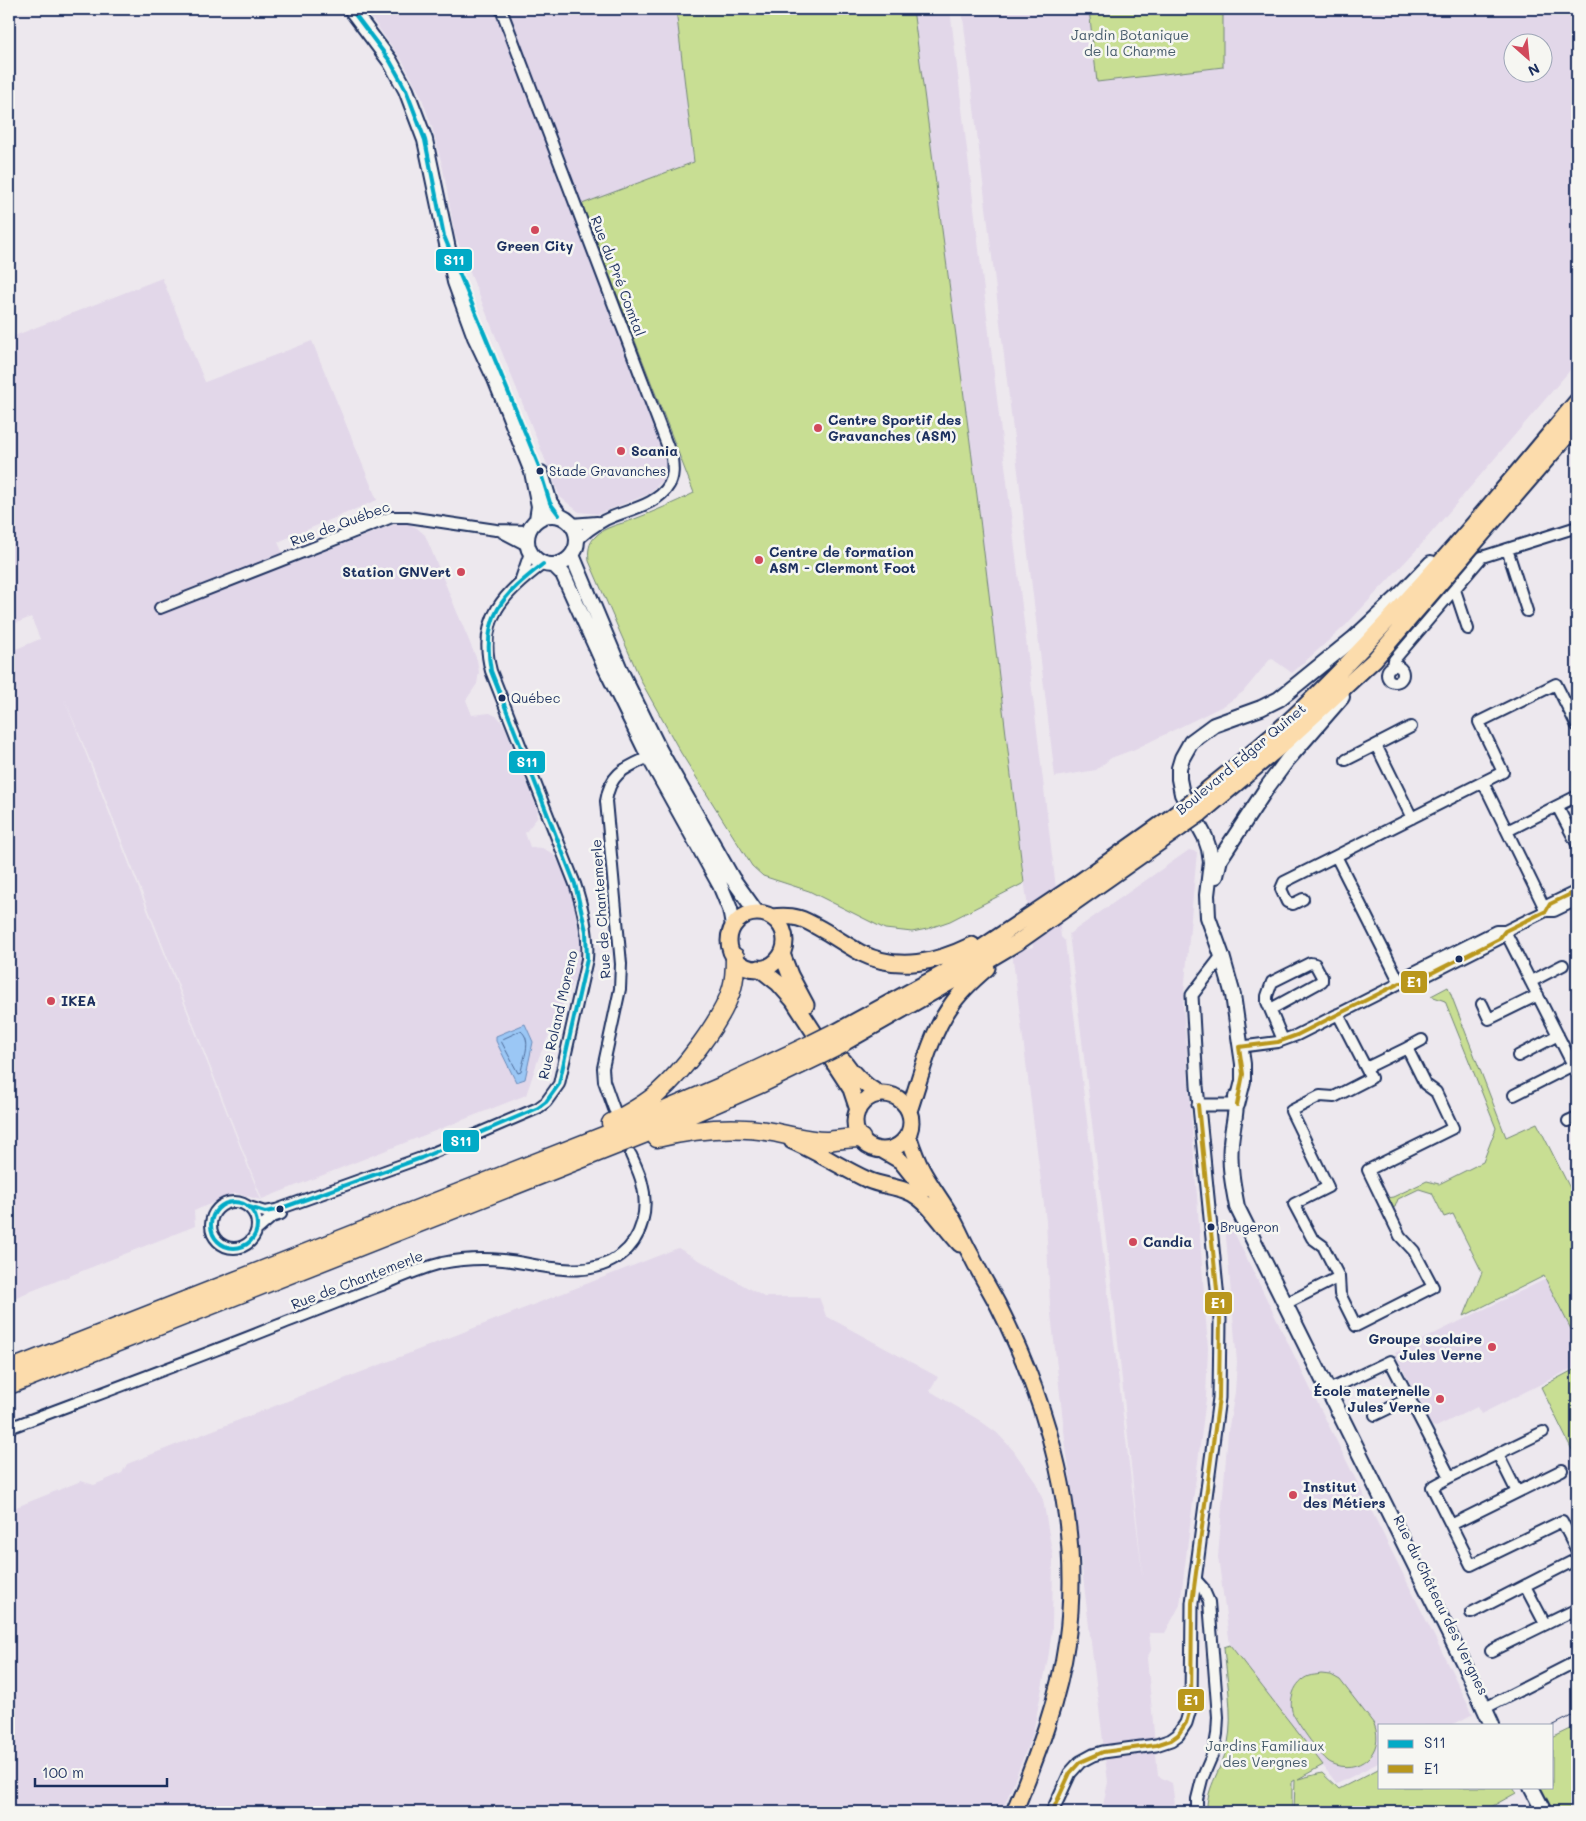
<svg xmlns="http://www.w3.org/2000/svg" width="1586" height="1821" font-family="Mali,sans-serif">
<rect width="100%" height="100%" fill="#ede8ee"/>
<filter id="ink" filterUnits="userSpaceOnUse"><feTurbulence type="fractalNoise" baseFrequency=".02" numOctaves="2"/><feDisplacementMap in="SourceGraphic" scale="10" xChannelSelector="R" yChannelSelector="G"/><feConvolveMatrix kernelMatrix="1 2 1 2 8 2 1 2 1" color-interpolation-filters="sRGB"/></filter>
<g filter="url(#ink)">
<path fill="#e2d7e9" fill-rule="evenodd" d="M365,9H676L694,163L571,208L667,459L664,479L649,494L598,514L579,512L560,497L455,235L443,169L432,127L421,96L403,62Z
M913,9H950L1055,880L1061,937L1065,941L1143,1579L1114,1304L1069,934L1189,850L1197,852L1183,1004L1208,1348L1206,1398L1180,1605L1165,1633H1149L1151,1650L1147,1658L1158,1776L1172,1783L1176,1812H1100L1102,1810L1108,1782L1074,1503L1066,1448L1050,1305L1046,1221L1012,952L1033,947L1000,696L978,503Z
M962,9H1089L1098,82L1222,67L1223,13L1228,9H1577V362L1420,546L1345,626L1292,673L1271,658L1243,692L1225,705L1135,749L1111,758L1096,770L1055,777ZM1514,42H1544V72H1514Z
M162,278L205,382L312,341L377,500L278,542L288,565L393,525L407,523L417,528L425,535L477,660L479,672L477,684L466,700L472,715L490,713L498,717L505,727L538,811L537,818L525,833L530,847L542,848L552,853L560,864L572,894L581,944L579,969L539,1057L526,1095L262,1199L95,772L64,698L261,1200L235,1193L194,1211L195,1226L9,1300V652L40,639L31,617L9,626V338Z
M1225,1226H1231L1312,1392L1473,1714L1452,1725H1380V1762L1337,1784L1230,1645L1218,1557L1228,1432L1235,1392L1237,1362Z
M678,1248L764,1297H819L826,1316L938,1377L930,1391L979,1420L997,1433L1013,1450L1036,1483L1043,1500L1053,1557L1052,1628L1049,1653L1033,1733L1002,1812H9V1510L81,1481L94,1485L122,1473L127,1464Z
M1546,1279L1577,1341V1366L1481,1414L1477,1407L1436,1427L1432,1426L1395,1353Z"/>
<path fill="#c8de93" stroke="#728678" d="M676,9H913L978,503L1024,883L950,921L927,929L912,932L885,929L809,891L763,876L752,866L681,753L642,683L589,561C588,552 588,543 596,536C604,527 621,524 632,520C653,512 674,503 694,493L582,204L694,162Z
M1089,9H1228L1223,13V67L1097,82Z
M1448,987L1506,1137L1537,1123L1577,1202V1341L1544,1276L1464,1316L1482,1272L1453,1214L1444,1217L1432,1193L1419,1189L1398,1199L1395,1207L1393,1208L1387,1198L1393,1197L1427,1181L1439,1184L1483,1162L1496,1128L1445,1001L1431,996Z
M1577,1368V1460L1541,1387Z
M1230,1645L1323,1765L1298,1779L1322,1773L1339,1789L1380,1768V1787H1513L1516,1793L1482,1812H1294L1295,1780L1292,1782V1812H1207C1205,1788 1224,1766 1228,1743C1234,1715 1226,1675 1224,1647Z
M1321,1674L1331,1675L1340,1680L1374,1724C1386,1752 1358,1776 1331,1763C1322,1759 1298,1724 1293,1714C1288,1701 1294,1681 1309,1676C1312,1675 1317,1675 1321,1674Z
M1577,1726V1805L1573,1812H1554L1541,1787H1552V1738Z"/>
<path fill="#9bc7f5" stroke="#688ab9" d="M525,1024L533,1042L525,1079L516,1082L496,1041V1036Z"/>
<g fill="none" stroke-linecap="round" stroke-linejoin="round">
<path stroke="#4e6c9a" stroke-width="1" d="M521,1031C533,1041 523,1058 521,1072L518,1073L501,1041L503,1039Z"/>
<g stroke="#1b2f5e" stroke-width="14">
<path id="minor" d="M501,9L672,458C673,467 674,477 669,485C657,506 625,510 605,520C594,526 585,532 577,541
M571,524L597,522
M502,532L527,545
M1507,549L1527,611
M521,579L530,553
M1455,590L1468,629
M160,608L392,517H408L496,530L528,531
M1393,666L1394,660L1482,557L1577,527
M1387 674a8 8 0 1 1 16 0a8 8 0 1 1-16 0Z
M1411,727L1376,745L1412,818
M1346,760L1376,745
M1483,782L1503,772L1479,722L1556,684L1577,726
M1557,806L1577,844
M1507,831L1577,796
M1303,899L1293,904L1287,902L1281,889L1284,882L1336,856
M1546,911L1550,904L1577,891
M1505,931L1577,1073
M1532,981L1563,965
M1400,983L1336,856L1483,782L1546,911
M1400,983H1412L1499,939L1505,931
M1482,1004L1489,1019L1538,995
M1271,1009L1322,981V977L1315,964L1310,963L1272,982L1267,996V1002L1283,1040
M1338,1014L1371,1078L1334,1097L1320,1096L1291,1111L1328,1187L1294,1204L1312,1238L1323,1246L1339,1277L1340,1294L1356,1326L1433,1287L1414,1251L1400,1236L1368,1170L1453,1128L1436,1092L1425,1084L1407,1048L1366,1068
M1239,1047L1278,1042L1297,1035L1400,983L1408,975L1496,931H1505L1546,911H1554L1577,900
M1407,1048L1422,1040
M1518,1056L1558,1035
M1514,1095L1573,1065
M614,1109L604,1081L603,1068L620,989L621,964L606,801C610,773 625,768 649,757
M1568,1121L1577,1117
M211 1225a23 23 0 1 1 46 0a23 23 0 1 1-46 0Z
M249,1207L265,1212L276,1210L421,1158L538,1108L546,1102L559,1084L587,959C589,934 583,908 575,884L491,671C477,619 504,593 543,564
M257,1230L272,1217L281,1214
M1285,1304L1339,1277
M1333,1388L1390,1361L1450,1477L1432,1487L1471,1565L1562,1521L1577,1551
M1375,1415L1410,1398
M9,1428C99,1394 189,1361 279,1325C313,1312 347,1298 382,1285C402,1277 421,1268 442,1263C462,1259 482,1258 503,1260C542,1264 585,1282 621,1255C642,1239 649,1209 642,1183C640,1174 635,1164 631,1155
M1498,1454L1517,1492
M1450,1477L1543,1432
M1451,1525L1562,1470
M1195,1579L1203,1588L1209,1602L1218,1717L1217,1734L1214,1751L1202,1779L1197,1799V1812
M1525,1586L1545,1624
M1471,1613L1577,1559
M1491,1651L1577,1609
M1491,1705L1577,1661"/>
</g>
<g stroke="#1b2f5e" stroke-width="15">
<path id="tertiary" d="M1198,1105H1237
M1052,1812L1070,1773L1080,1762L1093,1755L1103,1752L1156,1745L1171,1740L1178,1735L1186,1723L1191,1706L1192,1603L1219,1398L1220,1319L1197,1086L1192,995L1222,956"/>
</g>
<g stroke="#1b2f5e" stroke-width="18">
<path id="secondary" d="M351,9L390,61L406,90L425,140L455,282L475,337L495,379L532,472L539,506L537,519
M541,473L550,503L559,515
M527 540a25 25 0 1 1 50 0a25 25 0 1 1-50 0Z
M572,555L621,672L660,751L732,878L757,913
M554,565L563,574L606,669L649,757L720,885L730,909L733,926
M1216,876L1220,859L1268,786L1288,759L1342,697
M1236,1097C1237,1113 1232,1128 1231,1144C1229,1165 1233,1186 1237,1207L1467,1670L1492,1725
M1237,1105L1243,1081V1064L1233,995L1222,956L1208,917L1207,895L1211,862L1209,849L1205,837L1182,794L1179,779V768L1182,758L1191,742L1214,725L1261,708L1279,699L1353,639L1399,596L1431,563
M1531,1787L1544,1812"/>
</g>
<g stroke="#1b2f5e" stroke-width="19">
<path id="primary" d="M1193,801C1234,768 1276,735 1313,698C1408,605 1492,503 1577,401
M1200,814L1281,746L1374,660L1577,424
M729 941a28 28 0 1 1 56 0a28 28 0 1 1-56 0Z
M771,917C799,914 805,920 828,933C839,940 850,947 861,953C899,972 937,962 972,945
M782,954L790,975L806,1005
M759,968L778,983L793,1000L851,1089L858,1110
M834,1033L944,973L1074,886L1174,815
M842,1044L949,983L1018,942L1180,828
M843,1060C853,1075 864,1085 879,1094
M855 1122a28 28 0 1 1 56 0a28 28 0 1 1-56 0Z
M909,1111C920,1079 930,1035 950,1007C959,993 974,979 987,968
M908,1135C912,1147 916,1159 922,1170C931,1187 943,1202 952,1218C959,1230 964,1243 971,1255C979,1272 989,1288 998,1305C1049,1406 1083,1525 1067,1640C1059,1699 1037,1757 1014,1812
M792,1141C818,1152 842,1168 868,1180C884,1187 904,1186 919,1198C934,1209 946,1230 960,1244
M882,1150L901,1161L924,1190"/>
</g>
<g stroke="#1b2f5e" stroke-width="21">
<path id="motorway" d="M611,1123C626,1115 643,1106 657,1094C682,1072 723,1020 732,988C735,978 735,967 735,957
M657,1138C695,1129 733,1125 772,1132C790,1135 808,1141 826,1141C837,1140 849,1138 861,1138
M9,1370L634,1124L723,1086L812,1044
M9,1385L654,1130L762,1083L820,1055"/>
</g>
<use href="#minor" stroke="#f6f6f2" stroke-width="10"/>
<use href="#tertiary" stroke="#f6f6f2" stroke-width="11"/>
<use href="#secondary" stroke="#f6f6f2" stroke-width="14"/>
<use href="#primary" stroke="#fcdcac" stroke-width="15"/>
<use href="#motorway" stroke="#fcdcac" stroke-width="18"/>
<path stroke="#1b2f5e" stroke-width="1" d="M1552,1726L1577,1713"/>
<g stroke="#1b2f5e" stroke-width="19" stroke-linecap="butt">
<path id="primary-bridge" d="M1174,815L1193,801
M1180,828L1200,814"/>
</g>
<g stroke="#1b2f5e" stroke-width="21" stroke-linecap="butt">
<path id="motorway-bridge" d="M812,1044L834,1033
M820,1055L842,1044"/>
</g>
<use href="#primary-bridge" stroke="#fcdcac" stroke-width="15"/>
<use href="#motorway-bridge" stroke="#fcdcac" stroke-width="18"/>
<g stroke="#f6f6f2" stroke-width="8">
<path id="bus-1" d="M351,9L390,61L406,90L425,140L444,236L538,464L550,503L559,515
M211 1225a23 23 0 1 1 46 0a23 23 0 1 1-46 0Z
M249,1207L265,1212L276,1210L421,1158L538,1108L546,1102L559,1084L587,959L586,931L575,884L491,671C481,616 502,596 543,564"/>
</g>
<g stroke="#f6f6f2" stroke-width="8">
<path id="bus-2" d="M1239,1047L1278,1042L1297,1035L1400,983H1412L1499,939L1505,931L1546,911L1550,904L1577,891
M1237,1105L1243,1074L1239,1047
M1052,1812L1070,1773L1080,1762L1103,1752L1156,1745L1171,1740L1178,1735L1186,1723L1191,1706L1192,1603L1219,1398L1220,1319L1198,1105"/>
</g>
<use href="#bus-1" stroke="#01aac6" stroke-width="4"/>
<use href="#bus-2" stroke="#b9971c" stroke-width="4"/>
</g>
</g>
<g fill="#d1495b" stroke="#f6f6f2" stroke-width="2">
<circle cx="535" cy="230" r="5"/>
<circle cx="818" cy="428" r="5"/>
<circle cx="621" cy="451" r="5"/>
<circle cx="759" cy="560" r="5"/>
<circle cx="461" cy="572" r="5"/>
<circle cx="51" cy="1001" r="5"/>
<circle cx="1133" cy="1242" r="5"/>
<circle cx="1492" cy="1347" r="5"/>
<circle cx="1440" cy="1399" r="5"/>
<circle cx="1293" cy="1495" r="5"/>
</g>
<g fill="#1b2f5e" stroke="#f6f6f2" stroke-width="2">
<circle cx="540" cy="471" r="4.5"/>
<circle cx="502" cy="698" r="4.5"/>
<circle cx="1459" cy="959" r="4.5"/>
<circle cx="280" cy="1209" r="4.5"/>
<circle cx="1211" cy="1227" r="4.5"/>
</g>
<g text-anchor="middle" stroke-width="5" stroke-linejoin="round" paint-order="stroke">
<g font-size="13" fill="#1b2f5e" stroke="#f6f6f2" text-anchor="start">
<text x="549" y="476">Stade Gravanches</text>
<text x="511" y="703">Québec</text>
<text x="1220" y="1232">Brugeron</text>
</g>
<g font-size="14" fill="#465b6b" stroke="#f6f6f2">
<text x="1130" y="40">Jardin Botanique<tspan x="1130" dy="16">de la Charme</tspan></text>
<text x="1265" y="1751">Jardins Familiaux<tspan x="1265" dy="16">des Vergnes</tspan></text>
</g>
<g font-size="14" font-weight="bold" fill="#1b2f5e" stroke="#f6f6f2" text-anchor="start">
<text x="535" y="251" text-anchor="middle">Green City</text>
<text x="828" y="425">Centre Sportif des<tspan x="828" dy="16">Gravanches (ASM)</tspan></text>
<text x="631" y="456">Scania</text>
<text x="769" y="557">Centre de formation<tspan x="769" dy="16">ASM - Clermont Foot</tspan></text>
<text x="451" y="577" text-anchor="end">Station GNVert</text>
<text x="61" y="1006">IKEA</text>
<text x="1143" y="1247">Candia</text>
<text x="1482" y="1344" text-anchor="end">Groupe scolaire<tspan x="1482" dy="16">Jules Verne</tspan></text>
<text x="1430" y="1396" text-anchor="end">École maternelle<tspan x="1430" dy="16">Jules Verne</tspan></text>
<text x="1303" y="1492">Institut<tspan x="1303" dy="16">des Métiers</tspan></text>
</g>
<g font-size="14" fill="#1b2f5e" stroke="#f6f6f2">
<text transform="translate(618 276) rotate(69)" y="5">Rue du Pré Comtal</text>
<text transform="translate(340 524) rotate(-20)" y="5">Rue de Québec</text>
<text transform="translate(1241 759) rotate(-40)" y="5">Boulevard Edgar Quinet</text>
<text transform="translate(601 909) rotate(-94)" y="5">Rue de Chantemerle</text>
<text transform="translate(558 1015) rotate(-77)" y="5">Rue Roland Moreno</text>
<text transform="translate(357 1280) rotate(-21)" y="5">Rue de Chantemerle</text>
<text transform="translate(1441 1605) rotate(64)" y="5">Rue du Château des Vergnes</text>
</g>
</g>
<g stroke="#f6f6f2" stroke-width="2">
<rect x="435" y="248" width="38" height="24" rx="5" fill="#01aac6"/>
<rect x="508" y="750" width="38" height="24" rx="5" fill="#01aac6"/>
<rect x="1400" y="970" width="28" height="24" rx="5" fill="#b9971c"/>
<rect x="442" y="1129" width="38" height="24" rx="5" fill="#01aac6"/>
<rect x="1204" y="1291" width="29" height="24" rx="5" fill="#b9971c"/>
<rect x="1177" y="1688" width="28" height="24" rx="5" fill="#b9971c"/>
</g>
<g font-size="14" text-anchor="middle" font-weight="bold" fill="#fff">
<text x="454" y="265">S11</text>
<text x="527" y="767">S11</text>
<text x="1414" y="987">E1</text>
<text x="461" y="1146">S11</text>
<text x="1218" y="1308">E1</text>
<text x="1191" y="1705">E1</text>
</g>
<rect width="1586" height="1821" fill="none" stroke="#f6f6f2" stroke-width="30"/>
<rect x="15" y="15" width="1556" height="1791" fill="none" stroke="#1b2f5e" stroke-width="2" filter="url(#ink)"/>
<rect x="1378" y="1724" width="175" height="65" fill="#f6f6f2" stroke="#9ea6b7"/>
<rect x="1388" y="1740" width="25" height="8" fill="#01aac6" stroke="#9ea6b7"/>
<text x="1424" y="1748" font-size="15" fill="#1b2f5e">S11</text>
<rect x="1388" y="1765" width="25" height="8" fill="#b9971c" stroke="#9ea6b7"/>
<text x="1424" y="1774" font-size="15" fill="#1b2f5e">E1</text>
<g transform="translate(1528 58) rotate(153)"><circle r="24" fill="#f6f6f2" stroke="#9ea6b7"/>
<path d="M0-4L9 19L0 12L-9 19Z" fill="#d1495b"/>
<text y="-8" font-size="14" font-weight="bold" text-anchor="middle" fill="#1b2f5e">N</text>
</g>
<path d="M35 1778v8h132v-8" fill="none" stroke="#1b2f5e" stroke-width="2.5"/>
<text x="42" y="1778" font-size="15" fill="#1b2f5e" stroke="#f6f6f2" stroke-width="4" paint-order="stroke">100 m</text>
</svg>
